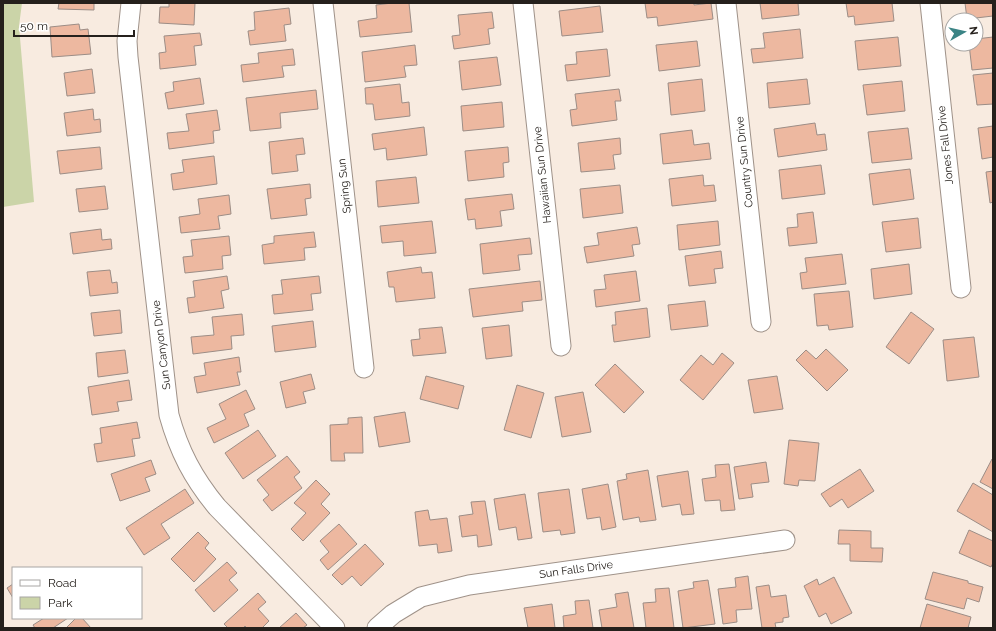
<svg xmlns="http://www.w3.org/2000/svg" width="996" height="631" font-family="Raleway,sans-serif">
<rect width="100%" height="100%" fill="#f8ebe0"/>
<path fill="#cbd4a8" d="M3,3H22L19,26L34,202L3,207Z"/>
<path fill="#edb8a0" stroke="#9c8d86" d="M59,3H94V10L58,9Z
M169,3H195L194,25L159,23L160,7H169Z
M392,3H409L412,32L360,37L358,21L377,18L376,5Z
M645,3H694V5L711,3L713,19L658,26L657,17L647,18Z
M760,3H798L799,15L762,19Z
M846,3H892L894,21L855,25L854,16L848,17Z
M965,3H993V16L967,19Z
M600,6L603,32L562,36L559,11Z
M289,8L291,24L284,25L286,41L250,45L248,31L255,30L254,12Z
M492,12L494,28L488,29L490,44L454,49L452,36L460,35L458,15Z
M79,24L80,30L88,29L91,54L52,57L50,27Z
M800,29L803,58L753,63L751,49L765,48L763,33Z
M200,33L202,45L194,46L196,65L160,69L159,53L166,52L164,36Z
M898,37L901,66L858,70L855,41Z
M993,37V68L972,70L969,44H976V39Z
M697,41L700,66L659,71L656,45Z
M415,45L417,65L404,66L406,77L365,82L362,52Z
M293,49L295,65L282,66L284,77L243,82L241,65L259,63L258,53Z
M607,49L610,76L567,81L565,65L577,64L576,52Z
M497,57L501,85L462,90L459,61Z
M92,69L95,93L67,96L64,73Z
M993,73V104L977,105L973,75Z
M200,78L204,104L168,109L165,93L174,91L173,82Z
M702,79L705,111L671,115L668,83Z
M807,79L810,104L769,108L767,83Z
M902,81L905,111L867,115L863,85Z
M400,84L402,103L409,102L410,116L375,120L373,104H366L365,88Z
M619,89L621,101H615L617,120L572,126L570,110L577,109L575,94Z
M316,90L318,109L280,113L281,128L250,131L246,98Z
M502,102L504,127L463,131L461,106Z
M93,109L94,120L100,119L101,132L67,136L64,113Z
M217,110L220,130L213,131L214,143L169,149L167,133L189,131L186,114Z
M815,123L817,135L825,134L827,150L778,157L774,129Z
M993,126V157L982,159L978,128Z
M424,127L427,155L387,160L386,148L374,150L372,134Z
M908,128L912,159L872,163L868,132Z
M692,130L694,145L709,143L711,159L663,164L660,134Z
M303,138L305,154L296,155L298,171L272,174L269,142Z
M620,138L621,154L613,155L615,169L581,172L578,143Z
M100,147L102,169L60,174L57,151Z
M508,147L509,162L503,163L504,177L468,181L465,151Z
M214,156L217,184L173,190L171,174L184,172L182,160Z
M821,165L825,194L782,199L779,170Z
M910,169L914,199L873,205L869,174Z
M993,171V202L990,203L986,172Z
M703,175L704,186L714,185L716,201L672,206L669,179Z
M416,177L419,203L378,207L376,181Z
M310,184L311,198L305,199L307,215L271,219L267,189Z
M620,185L623,213L583,218L580,189Z
M105,186L108,209L79,212L76,189Z
M512,194L514,209L500,211L502,226L476,229L475,219L468,220L465,199Z
M229,195L231,214L218,216L220,229L181,233L179,217L200,214L198,199Z
M813,212L817,243L789,246L787,228L798,227L797,214Z
M918,218L921,248L886,252L882,222Z
M432,221L436,253L404,256L403,241L382,243L380,226Z
M718,221L720,245L679,250L677,225Z
M637,227L640,244L632,245L634,256L587,263L584,247L599,245L597,233Z
M101,229L102,240L111,239L112,249L73,254L70,233Z
M314,232L316,247L304,248L305,260L264,264L262,245L274,243V236Z
M229,236L231,255L222,256L223,269L185,273L183,257L193,256L191,240Z
M530,238L532,254L518,255L520,270L483,274L480,244Z
M721,251L723,268L714,269L716,283L689,286L685,256Z
M842,254L846,284L802,289L800,273L807,272L805,258Z
M909,264L912,294L874,299L871,269Z
M421,267L422,273L432,272L435,298L396,302L394,287H389L387,272Z
M110,270L112,283L117,282L118,293L90,296L87,272Z
M636,271L640,301L596,307L594,290L606,289L604,275Z
M227,276L229,289L221,291L224,308L189,313L187,298L195,297L193,281Z
M319,276L321,293L311,294L313,310L274,314L272,295L283,294L281,280Z
M540,281L542,300L522,302L523,311L473,317L469,289Z
M849,291L853,327L829,330L828,325L817,326L814,294Z
M705,301L708,326L671,330L668,305Z
M647,308L650,337L614,342L612,325H616L615,312Z
M120,310L122,333L94,336L91,313Z
M911,312L934,329L909,364L886,347Z
M242,314L244,335L231,336L232,349L193,354L191,337L214,335L212,317Z
M313,321L316,347L275,352L272,326Z
M509,325L512,356L486,359L482,328Z
M442,327L446,353L413,356L411,340L420,339L419,329Z
M974,337L979,377L947,381L943,340Z
M826,349L848,370L827,391L796,360L806,350L816,359Z
M125,350L128,373L98,377L96,353Z
M722,353L734,363L703,400L680,380L701,355L713,365Z
M239,357L241,372H237L240,385L197,393L194,377L206,375L204,363Z
M615,364L644,392L624,413L595,385Z
M311,374L315,389L303,392L306,403L286,408L280,382Z
M426,376L464,386L458,409L420,399Z
M777,376L783,409L754,413L748,380Z
M129,380L132,400L117,402L119,411L92,415L88,387Z
M517,385L544,393L531,438L504,430Z
M246,390L255,409L244,414L249,426L214,443L207,428L226,419L219,404Z
M583,392L591,432L562,437L555,397Z
M405,412L410,442L379,447L374,417Z
M362,417L363,453H344L345,461H331L330,425L348,424V418Z
M137,422L140,438L132,439L135,456L97,462L94,444L102,443L100,428Z
M258,430L276,456L243,479L225,453Z
M789,440L819,443L815,481L799,480L798,486L784,484Z
M287,456L300,472L294,477L302,488L272,511L263,500L269,495L257,480Z
M992,459L993,460V489L980,482Z
M151,460L156,474L145,478L150,491L120,501L111,474Z
M766,462L769,482L751,484L753,497L739,499L734,467Z
M729,464L735,510L721,511L720,500L705,501L702,479L716,477L715,465Z
M860,469L874,491L848,508L842,499L830,507L821,494Z
M648,470L656,520L640,522L639,517L623,520L617,481L627,479L626,474Z
M688,471L694,514L682,515L680,504L662,507L657,476Z
M316,480L330,494L321,504L330,513L303,541L291,529L306,513L294,503Z
M973,483L993,495V532L957,511Z
M608,484L616,527L602,530L600,517L587,519L582,489Z
M185,489L194,503L161,524L170,538L144,555L126,528Z
M569,489L575,533L561,535L560,530L543,532L538,493Z
M525,494L532,538L518,540L516,527L499,530L494,499Z
M485,501L492,545L478,547L477,535L462,537L459,516L473,514L471,502Z
M428,510L430,520L447,518L452,551L438,553L437,544L419,546L415,512Z
M339,524L357,544L328,570L320,560L329,552L320,541Z
M839,530L871,531V548H883L882,562L850,561V544H838Z
M969,530L993,541V563L991,567L959,553Z
M198,532L209,543L205,548L216,559L194,582L171,559Z
M365,544L384,564L361,586L352,576L342,585L332,575Z
M227,562L237,573L229,580L238,590L214,612L195,590Z
M933,572L968,581V583L983,587L979,602L967,598L964,609L925,599Z
M748,576L752,609L736,610L737,622L723,624L718,589L736,587L735,578Z
M834,577L852,613L831,624L826,613L819,617L804,586L817,579L819,585Z
M708,580L715,624L683,628L678,591L694,588L693,582Z
M13,584V598L7,588Z
M769,585L771,597L786,595L789,617L783,618V622L775,623L776,628H762L756,587Z
M669,588L674,628H646L643,603L656,602L655,589Z
M628,592L634,628H602L599,610L617,607L615,594Z
M258,593L266,602L258,609L269,621L262,628H247L245,626L243,628H228L224,624Z
M589,600L593,628H564L563,616L576,614L575,601Z
M552,604L555,628H528L524,608Z
M927,604L971,617L968,628H920Z
M296,613L307,625L303,628H279Z
M44,618H68L53,628H35L33,625Z
M76,618H82L91,628H66Z"/>
<g fill="none" stroke-linecap="round" stroke-linejoin="round">
<g stroke="#9f9289" stroke-width="21">
<path id="street" d="M131,3L127,41L128,57L169,415C179,451 193,478 217,507L335,628
M323,3L364,368
M523,3L561,346
M726,3L761,322
M930,3L961,288
M377,628L393,614L421,597L469,585L785,540"/>
</g>
<use href="#street" stroke="#fff" stroke-width="19"/>
</g>
<g text-anchor="middle" stroke-width="3" stroke-linejoin="round" paint-order="stroke">
<g font-size="11" fill="#25201c" stroke="#fff">
<text transform="translate(945 145) rotate(-96)" y="4">Jones Fall Drive</text>
<text transform="translate(744 162) rotate(-96)" y="4">Country Sun Drive</text>
<text transform="translate(542 175) rotate(-96)" y="4">Hawaiian Sun Drive</text>
<text transform="translate(344 186) rotate(-96)" y="4">Spring Sun</text>
<text transform="translate(161 345) rotate(-97)" y="4">Sun Canyon Drive</text>
<text transform="translate(576 569) rotate(-8)" y="4">Sun Falls Drive</text>
</g>
</g>
<rect width="996" height="631" fill="none" stroke="#25201c" stroke-width="8"/>
<rect x="12" y="567" width="130" height="52" fill="#ffffff" stroke="#a8a6a4"/>
<rect x="20" y="580" width="20" height="6" fill="#ffffff" stroke="#a8a6a4"/>
<text x="48" y="587" font-size="12" fill="#25201c">Road</text>
<rect x="20" y="597" width="20" height="12" fill="#cbd4a8" stroke="#a8a6a4"/>
<text x="48" y="607" font-size="12" fill="#25201c">Park</text>
<g transform="translate(964 32) rotate(82)"><circle r="19" fill="#ffffff" stroke="#a8a6a4"/>
<path d="M0-3L7 15L0 10L-7 15Z" fill="#3b8485"/>
<text y="-6" font-size="11" font-weight="bold" text-anchor="middle" fill="#25201c">N</text>
</g>
<path d="M14 30v6h120v-6" fill="none" stroke="#25201c" stroke-width="2"/>
<text x="20" y="30" font-size="12" fill="#25201c" stroke="#ffffff" stroke-width="3" paint-order="stroke">50 m</text>
</svg>
